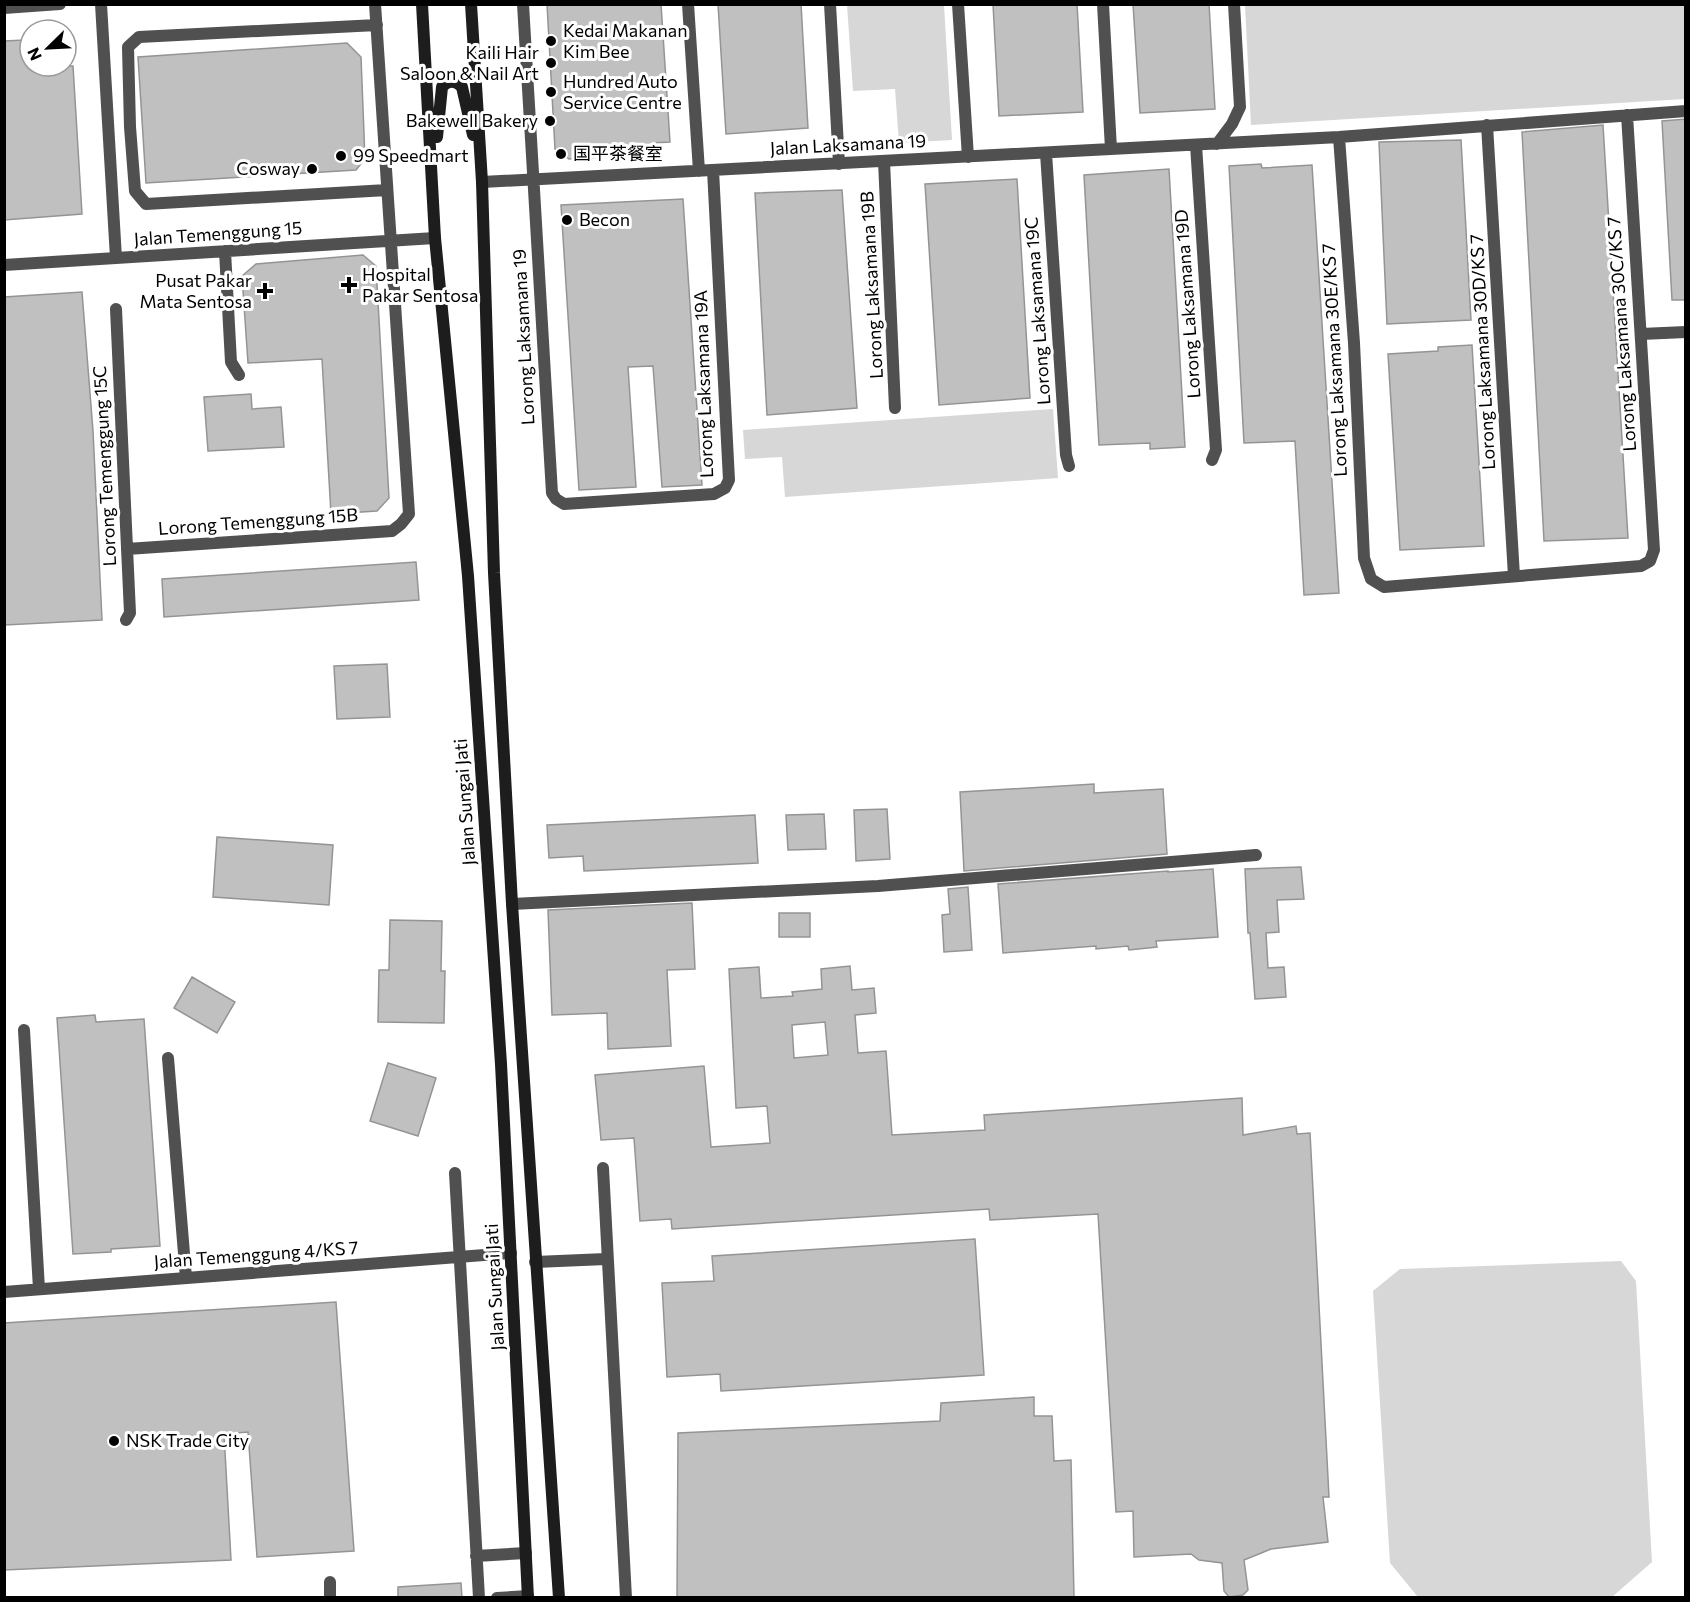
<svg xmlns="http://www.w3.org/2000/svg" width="1690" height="1602" font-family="Commissioner,'Noto Sans SC',sans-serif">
<rect width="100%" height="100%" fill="#fff"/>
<path fill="#d7d7d7" d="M847,5H944L952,140L899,143L895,89L853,91Z
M1245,5H1685V99L1251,125Z
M1053,409L1058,478L785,497L782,457L745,459L743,430Z
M1621,1261L1636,1281L1652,1562L1612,1597H1418L1390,1563L1373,1291L1400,1269Z"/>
<path fill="#c0c0c0" stroke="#949494" stroke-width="1.5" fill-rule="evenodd" d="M547,4H661L670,142L652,143V151L618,154V156L569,159L555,149Z
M718,4H801L808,128L726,134Z
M993,4H1077L1083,112L999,116Z
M1133,4H1209L1215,109L1140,113Z
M25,40L27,66H73L82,214L4,220V41Z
M347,43L361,57L365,159L356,170L146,183L138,57Z
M1686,119V300H1672L1662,121Z
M1603,125L1628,538L1544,541L1522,132Z
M1461,140L1471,320L1387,324L1379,142Z
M1261,164L1262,168L1312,165L1339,593L1304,595L1295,441L1244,443L1229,166Z
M1169,169L1185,447L1150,449V443L1099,445L1084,175Z
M1017,179L1030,398L939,405L925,184Z
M842,190L857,408L767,415L755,193Z
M683,199L702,485L662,487L653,366L628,367L636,487L579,490L561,205Z
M363,255L376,266L389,498L377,511L331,514L322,359L248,363L242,276L256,264Z
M82,292L93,431L102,620L5,625L4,297Z
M1472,345L1484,546L1400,550L1388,354L1438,351V347Z
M251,394L252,409L281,407L284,447L208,451L204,397Z
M416,562L419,600L164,617L162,579Z
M387,664L390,717L337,719L334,666Z
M1094,784V793L1163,789L1167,854L964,871L960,792Z
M887,809L890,859L856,861L854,810Z
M824,814L826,849L788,850L786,815Z
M755,815L758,863L584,871L583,856L549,858L547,825Z
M217,837L333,845L329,905L213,897Z
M1301,867L1304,899L1277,900L1279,932L1266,933L1268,968L1284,967L1286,997L1255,999L1250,933H1248L1245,869Z
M1213,869L1218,937L1156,941L1157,947L1129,950L1128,946L1096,949V946L1003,953L998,884L1168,871V872Z
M968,887L972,950L944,952L942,915L950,914L948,889Z
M692,903L695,969L667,970L671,1046L608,1049L607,1013L552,1015L548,910Z
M779,913H810V937H779Z
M390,920L442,921L441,971H445L444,1023L378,1022L379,970H389Z
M850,966L852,990L874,988L876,1013L855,1015L858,1053L886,1051L892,1135L985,1130L984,1115L1242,1098L1243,1135L1296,1126L1297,1134L1310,1133L1329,1497H1323L1328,1542L1271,1549L1244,1560L1248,1590L1243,1595L1229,1597L1224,1591L1222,1563L1199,1560L1191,1554L1134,1557L1133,1511L1116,1512L1098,1214L990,1220L989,1209L672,1229L671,1219L640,1221L634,1138L601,1140L595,1075L704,1066L711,1147L770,1143L767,1106L736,1108L729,969L759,967L761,998L793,996L792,992L822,989L821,969ZM825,1022L828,1055L794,1058L792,1025Z
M192,977L235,1002L217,1033L174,1008Z
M95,1015L96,1022L144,1019L160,1246L111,1249V1252L73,1254L57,1018Z
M388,1063L436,1078L418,1136L370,1121Z
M975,1239L984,1375L721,1391L720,1374L667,1377L662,1283L714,1281L712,1256Z
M336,1302L354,1551L257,1557L248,1432L224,1434L231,1560L4,1570V1323Z
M1034,1397V1416H1052L1054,1461L1071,1460L1074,1598H677L678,1433L940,1421L941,1403Z
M461,1583L462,1598H398V1587Z"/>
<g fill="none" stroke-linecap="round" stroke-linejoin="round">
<path stroke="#505050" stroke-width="12" d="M101,4L116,258
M523,4L552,493L556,499L564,504L714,494L725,488L729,480L713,170
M688,4L699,171
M830,4L839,164
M958,4L968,157
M1103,4L1111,149
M4,8L60,4
M377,25L139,37L128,47L130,127L135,191L146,204L387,190
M1487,125L1514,576
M1339,137L1354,343L1364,558L1371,579L1384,587L1641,566L1650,561L1654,550L1627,115
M1217,144L1232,124L1240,107L1234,4
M1196,145L1216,450L1212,460
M1046,153L1066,455L1069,466
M884,161L895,408
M482,182L1339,137L1686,111
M225,251L231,362L239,375
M4,265L435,238
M116,309L130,613L126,620
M1641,334L1686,332
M127,549L392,531L401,524L409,514L375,4
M512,904L878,886L1256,855
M24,1030L39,1289
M168,1058L186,1278
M603,1168L626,1598
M455,1173L479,1598
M535,1262L606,1259
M4,1292L511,1253
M476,1556L526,1553
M330,1582V1598
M497,1598L528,1596"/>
<path stroke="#1d1d1d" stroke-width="12" d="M422,4L435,238L468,576L501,1064L528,1598
M471,4L482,182L494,573L512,904L559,1598
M437,137L442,87C448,80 455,80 462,87L473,135"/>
</g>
<g fill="#000" stroke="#fff" stroke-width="2">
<circle cx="551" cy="41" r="6"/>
<circle cx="551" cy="63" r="6"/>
<circle cx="551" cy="92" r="6"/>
<circle cx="550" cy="121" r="6"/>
<circle cx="561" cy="154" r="6"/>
<circle cx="341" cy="156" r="6"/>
<circle cx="312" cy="169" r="6"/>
<circle cx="567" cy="220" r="6"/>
<path d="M346 276h6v6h6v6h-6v6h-6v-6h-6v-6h6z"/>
<path d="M262 282h6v6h6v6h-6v6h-6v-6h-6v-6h6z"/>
<circle cx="114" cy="1441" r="6"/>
</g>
<g text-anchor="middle" stroke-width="6" stroke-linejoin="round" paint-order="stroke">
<g font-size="18" fill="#000" stroke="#fff" text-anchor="start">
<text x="563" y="37">Kedai Makanan<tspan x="563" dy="21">Kim Bee</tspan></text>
<text x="539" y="59" text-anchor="end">Kaili Hair<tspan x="539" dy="21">Saloon &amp; Nail Art</tspan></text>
<text x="563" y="88">Hundred Auto<tspan x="563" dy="21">Service Centre</tspan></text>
<text x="538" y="127" text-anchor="end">Bakewell Bakery</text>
<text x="573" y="160">国平茶餐室</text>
<text x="353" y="162">99 Speedmart</text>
<text x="300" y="175" text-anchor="end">Cosway</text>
<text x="579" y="226">Becon</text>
<text x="362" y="281">Hospital<tspan x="362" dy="21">Pakar Sentosa</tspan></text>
<text x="252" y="287" text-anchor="end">Pusat Pakar<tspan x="252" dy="21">Mata Sentosa</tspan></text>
<text x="126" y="1447">NSK Trade City</text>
</g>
<g font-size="18" fill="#000" stroke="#fff">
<text transform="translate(848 145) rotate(-3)" y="6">Jalan Laksamana 19</text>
<text transform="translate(218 234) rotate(-4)" y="6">Jalan Temenggung 15</text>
<text transform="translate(872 285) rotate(-93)" y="6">Lorong Laksamana 19B</text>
<text transform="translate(1188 304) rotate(-94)" y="6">Lorong Laksamana 19D</text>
<text transform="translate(1038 311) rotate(-94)" y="6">Lorong Laksamana 19C</text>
<text transform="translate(1622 334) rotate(-94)" y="6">Lorong Laksamana 30C/KS 7</text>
<text transform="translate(524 337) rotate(-93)" y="6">Lorong Laksamana 19</text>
<text transform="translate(1483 352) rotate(-93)" y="6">Lorong Laksamana 30D/KS 7</text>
<text transform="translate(1335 360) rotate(-93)" y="6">Lorong Laksamana 30E/KS 7</text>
<text transform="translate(704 384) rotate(-92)" y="6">Lorong Laksamana 19A</text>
<text transform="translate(105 466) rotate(-93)" y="6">Lorong Temenggung 15C</text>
<text transform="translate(258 522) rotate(-4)" y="6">Lorong Temenggung 15B</text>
<text transform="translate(465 802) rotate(-94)" y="6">Jalan Sungai Jati</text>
<text transform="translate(256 1255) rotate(-4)" y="6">Jalan Temenggung 4/KS 7</text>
<text transform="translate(495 1287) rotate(-93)" y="6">Jalan Sungai Jati</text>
</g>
</g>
<rect width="1690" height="1602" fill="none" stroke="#000000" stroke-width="12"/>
<g transform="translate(48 48) rotate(246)"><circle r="28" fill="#ffffff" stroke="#999999" stroke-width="1.5"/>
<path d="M0-4.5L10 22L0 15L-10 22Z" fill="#000000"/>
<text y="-9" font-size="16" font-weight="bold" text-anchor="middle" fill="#000000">N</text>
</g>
</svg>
